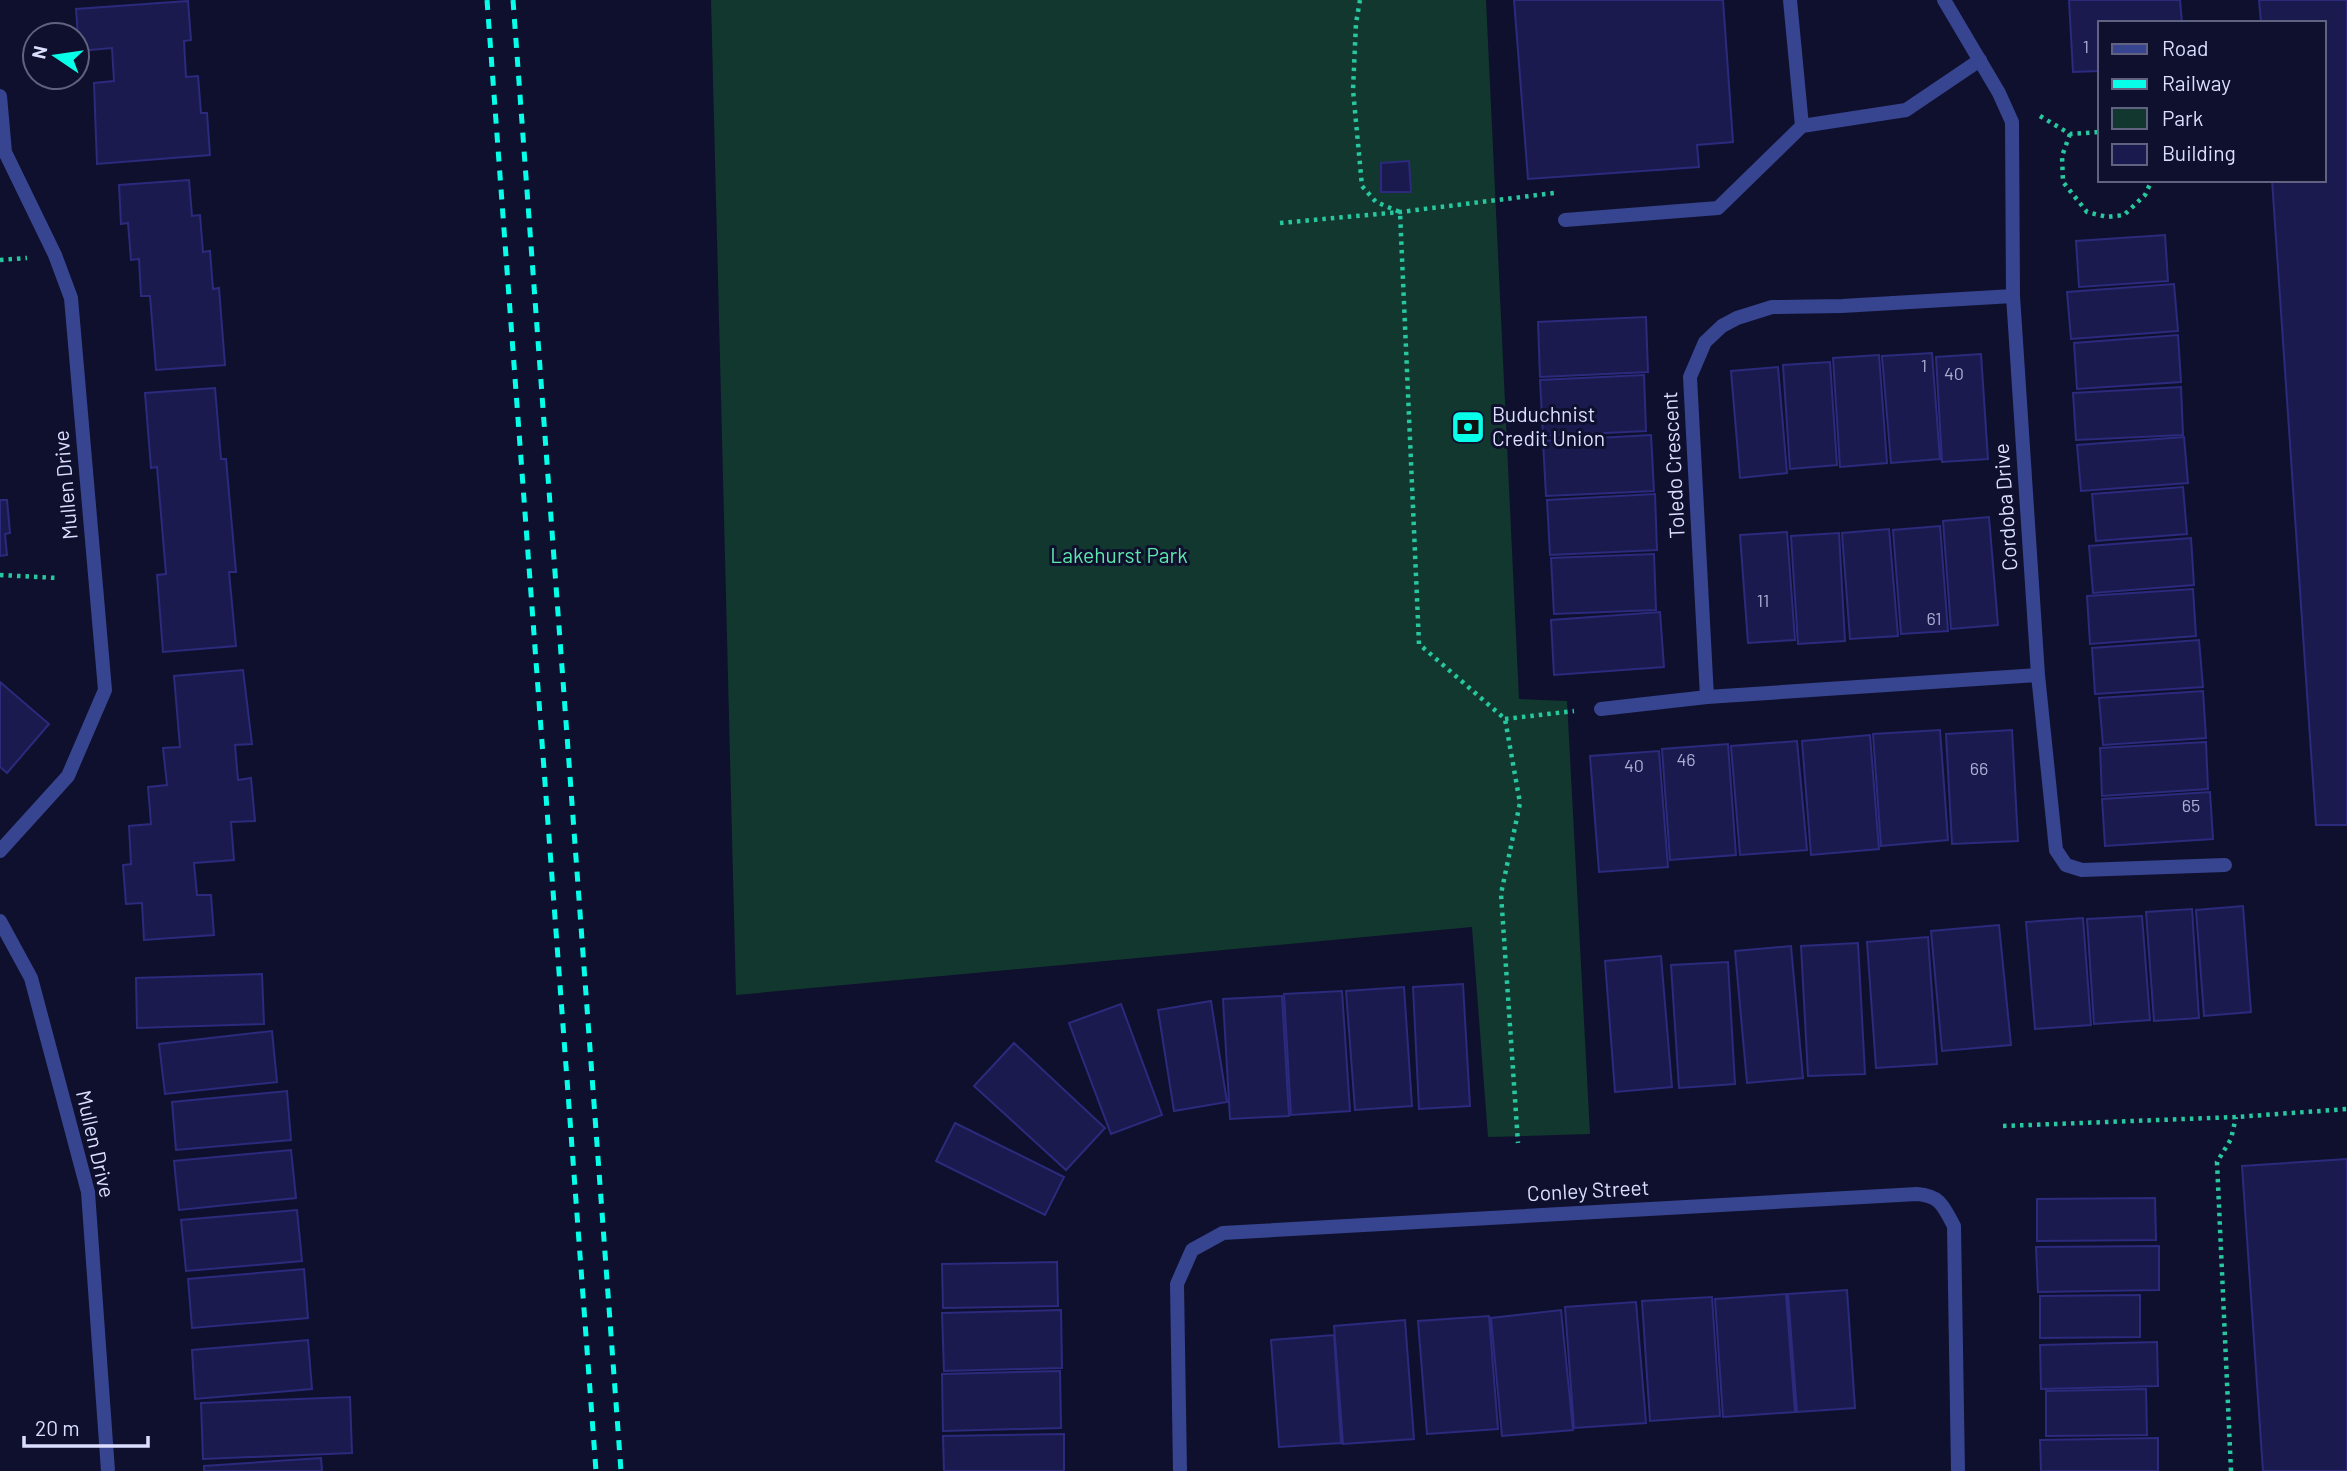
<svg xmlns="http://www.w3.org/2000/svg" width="2347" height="1471" font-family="Barlow,sans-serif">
<rect width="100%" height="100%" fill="#0f102d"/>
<path fill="#12372f" d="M711,0H1486L1519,699L1567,701L1590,1134L1488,1137L1472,927L736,995Z"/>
<path fill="#1b1a4f" stroke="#2b2a7d" stroke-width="2" d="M1514,0H1723L1733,142L1697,145L1699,167L1528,179Z
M2069,0H2180L2182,23H2100V71L2073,72Z
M2259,0H2347V825H2316L2272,180H2324V23H2261Z
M188,1L191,40L184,41L186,77L198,76L201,113H207L210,155L97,164L94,83L114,81L112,48L79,51L76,9Z
M1409,161L1411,192H1381V163Z
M189,180L192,216L200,215L203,252L210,251L213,289L219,288L225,365L156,370L150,296H141L139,259L131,260L128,223L121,224L119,185Z
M2165,235L2168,281L2079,287L2076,241Z
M2174,284L2178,331L2071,339L2067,292Z
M1646,317L1648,372L1540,377L1538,322Z
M2178,335L2181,382L2077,389L2074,343Z
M1932,353L1940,459L1891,463L1882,356Z
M1981,354L1988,459L1942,462L1936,357Z
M1879,355L1887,463L1840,467L1833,358Z
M1830,362L1837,465L1790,469L1783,365Z
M1778,367L1787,473L1740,478L1731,371Z
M1644,375L1646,431L1543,436L1540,380Z
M2181,387L2183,435L2076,440L2073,393Z
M215,388L221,459H226L236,572H229L236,646L163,652L157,575L166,574L157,467L151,468L145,393Z
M1651,435L1654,491L1546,496L1543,441Z
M2184,437L2188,483L2081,491L2077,445Z
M2183,487L2187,534L2096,541L2092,494Z
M1655,494L1657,550L1550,555L1547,500Z
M0,500H7L10,533L5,534L7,555L0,556Z
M1989,517L1998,625L1951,629L1943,521Z
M1940,526L1948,631L1901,634L1893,530Z
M1889,529L1898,636L1850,639L1842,533Z
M1787,532L1795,640L1748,643L1740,535Z
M1839,533L1845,641L1798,644L1791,536Z
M2191,538L2194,585L2093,593L2089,546Z
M1654,554L1656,610L1554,614L1551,558Z
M2193,589L2196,636L2090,644L2087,596Z
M1660,612L1664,667L1554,675L1551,620Z
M2199,640L2203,687L2095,694L2092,648Z
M243,670L252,744L235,745L238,780L251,778L255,821L231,822L234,860L194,863L197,895H211L214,935L144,940L142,903L126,904L123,865L131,864L129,826L151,824L148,787L167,785L163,748L180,747L174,676Z
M0,682L49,724L7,773L0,767Z
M2203,691L2206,738L2103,745L2099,698Z
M1940,730L1948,840L1881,846L1873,734Z
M2012,730L2018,841L1952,844L1946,734Z
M1870,735L1879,849L1811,855L1802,741Z
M1797,741L1807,850L1740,855L1731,746Z
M2206,742L2208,789L2102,796L2100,748Z
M1728,744L1736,855L1670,860L1662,749Z
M1659,751L1668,867L1599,872L1590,756Z
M2210,792L2213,839L2105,846L2102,799Z
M2243,906L2251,1012L2204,1016L2196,910Z
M2192,909L2199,1018L2154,1021L2146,912Z
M2142,916L2150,1020L2094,1024L2087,919Z
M2083,918L2091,1025L2035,1029L2026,922Z
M1999,925L2011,1045L1942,1051L1931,931Z
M1928,937L1937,1064L1876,1068L1867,942Z
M1858,943L1865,1074L1808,1076L1801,946Z
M1791,946L1803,1078L1747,1083L1735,951Z
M1661,956L1672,1087L1615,1092L1605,961Z
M1728,962L1735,1084L1679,1088L1671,965Z
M262,974L264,1024L137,1028L136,978Z
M1463,984L1470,1106L1419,1109L1413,987Z
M1404,987L1412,1106L1355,1110L1346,991Z
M1342,991L1350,1111L1291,1115L1284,994Z
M1282,996L1289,1116L1230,1119L1223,999Z
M1211,1001L1227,1102L1174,1111L1158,1010Z
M1121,1004L1162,1115L1111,1134L1069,1023Z
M272,1031L277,1082L165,1094L159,1044Z
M1014,1043L1105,1128L1066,1170L974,1086Z
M287,1091L291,1140L176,1150L172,1102Z
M955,1123L1064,1177L1045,1215L936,1161Z
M291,1150L296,1198L179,1210L174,1161Z
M2347,1159V1471H2263L2242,1166Z
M2155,1198L2156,1240L2037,1241V1199Z
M297,1210L302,1261L186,1271L181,1220Z
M2159,1246V1290L2038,1292L2036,1247Z
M1057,1262L1058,1306L943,1308L942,1264Z
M304,1269L308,1318L192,1328L188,1279Z
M1847,1290L1855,1408L1797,1412L1788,1294Z
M1786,1294L1795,1412L1723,1417L1715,1299Z
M2140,1295V1337L2040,1338V1296Z
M1712,1297L1720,1416L1650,1421L1642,1301Z
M1636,1302L1646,1423L1574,1428L1565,1307Z
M1061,1310L1062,1368L944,1371L942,1313Z
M1561,1310L1573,1430L1502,1436L1491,1318Z
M1489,1316L1498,1429L1427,1434L1418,1321Z
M1405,1320L1414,1439L1343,1444L1334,1326Z
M1334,1335L1341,1443L1279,1447L1271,1340Z
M308,1340L312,1389L195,1399L192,1350Z
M2157,1342L2158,1386L2041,1389L2040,1345Z
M1060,1371L1061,1428L943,1431L942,1374Z
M2146,1389L2147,1435L2046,1436V1391Z
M350,1397L352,1453L203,1459L201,1403Z
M1064,1434V1471H944L943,1436Z
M2158,1438V1471H2041L2040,1440Z
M321,1458L322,1471H204V1466Z"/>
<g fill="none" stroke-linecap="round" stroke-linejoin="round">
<path stroke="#27c79f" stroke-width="4.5" stroke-dasharray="3.5 5" stroke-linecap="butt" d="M1360,0L1356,23L1353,90L1362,186L1376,202L1400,212L1419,644L1505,719L1520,803L1501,894L1518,1143
M2040,116L2070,134L2100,132
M2070,134L2062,156L2063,182L2087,212L2107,217L2124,215L2145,195L2152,180
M1280,223L1400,212L1554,193
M0,260L27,258
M0,575L58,578
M1505,719L1574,711
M2003,1126L2236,1117L2347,1109
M2231,1471L2217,1162L2231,1139L2236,1117"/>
<path stroke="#37448f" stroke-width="14" d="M1790,0L1802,126L1906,110L1980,60
M0,96L5,152L55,255L71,298L105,690L68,776L0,851
M1565,220L1718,208L1802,126"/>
<path stroke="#37448f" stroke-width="14" d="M1944,0L1999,93L2012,122L2013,296L2038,675L2056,850L2066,865L2082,870L2225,865
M1707,697L1690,377L1705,342L1722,326L1737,318L1772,307L1842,306L2013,296
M1601,709L1707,697L2038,675
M1180,1471L1177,1284L1192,1250L1223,1233L1917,1194C1941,1196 1943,1206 1954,1226L1958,1471"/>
<path stroke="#37448f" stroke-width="14" d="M0,921L31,978L88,1192L108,1471"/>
<path stroke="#07ffe9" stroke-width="5" stroke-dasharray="10 9" stroke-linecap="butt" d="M487,0L596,1471
M513,0L621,1471"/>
</g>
<defs>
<g id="bank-square" transform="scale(1.75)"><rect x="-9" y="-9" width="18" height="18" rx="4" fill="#07ffe9" stroke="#0f102d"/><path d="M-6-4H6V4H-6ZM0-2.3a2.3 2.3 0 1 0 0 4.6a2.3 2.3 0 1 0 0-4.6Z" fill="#111"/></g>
</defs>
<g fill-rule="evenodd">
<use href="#bank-square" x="1468" y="427"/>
</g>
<g text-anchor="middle" stroke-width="6" stroke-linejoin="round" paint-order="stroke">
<g font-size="18" fill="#abadd3">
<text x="2086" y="53">1</text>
<text x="1924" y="372">1</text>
<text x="1954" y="380">40</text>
<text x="1763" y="607">11</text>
<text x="1934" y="625">61</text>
<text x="1686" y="766">46</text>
<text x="1634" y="772">40</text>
<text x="1979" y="775">66</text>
<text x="2191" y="812">65</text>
</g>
<g font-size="21" fill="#dbdeff" stroke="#0f102d" text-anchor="start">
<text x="1492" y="422">Buduchnist<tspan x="1492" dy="24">Credit Union</tspan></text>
</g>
<g font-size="21" fill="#dbdeff" stroke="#0f102d">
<text transform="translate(1674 465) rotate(-93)" y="7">Toledo Crescent</text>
<text transform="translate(66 485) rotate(-95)" y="7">Mullen Drive</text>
<text transform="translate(2006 507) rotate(-94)" y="7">Cordoba Drive</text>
<text transform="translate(95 1144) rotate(77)" y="7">Mullen Drive</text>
<text transform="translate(1588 1191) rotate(-3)" y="7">Conley Street</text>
</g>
<g font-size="21" fill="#5de9ac" stroke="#0f102d">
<text x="1119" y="563">Lakehurst Park</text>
</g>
</g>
<rect x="2098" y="21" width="228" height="161" fill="#0f102d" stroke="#616281" stroke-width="2"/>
<rect x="2112" y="44" width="35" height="10" fill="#37448f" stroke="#616281" stroke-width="2"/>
<text x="2162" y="56" font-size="21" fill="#dbdeff">Road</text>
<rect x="2112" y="79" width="35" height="10" fill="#07ffe9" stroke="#616281" stroke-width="2"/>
<text x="2162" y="91" font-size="21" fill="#dbdeff">Railway</text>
<rect x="2112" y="108" width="35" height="21" fill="#12372f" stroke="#616281" stroke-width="2"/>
<text x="2162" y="126" font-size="21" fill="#dbdeff">Park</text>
<rect x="2112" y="144" width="35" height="21" fill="#1b1a4f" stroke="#616281" stroke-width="2"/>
<text x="2162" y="161" font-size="21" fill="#dbdeff">Building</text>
<g transform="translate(56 56) rotate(283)"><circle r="33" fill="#0f102d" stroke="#616281" stroke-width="2"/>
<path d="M0-5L12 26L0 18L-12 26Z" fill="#07ffe9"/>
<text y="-10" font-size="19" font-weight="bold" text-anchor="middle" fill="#dbdeff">N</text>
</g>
<path d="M24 1436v10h124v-10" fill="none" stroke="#dbdeff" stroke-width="3.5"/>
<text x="35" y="1436" font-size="21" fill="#dbdeff" stroke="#0f102d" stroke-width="5" paint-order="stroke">20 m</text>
</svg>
